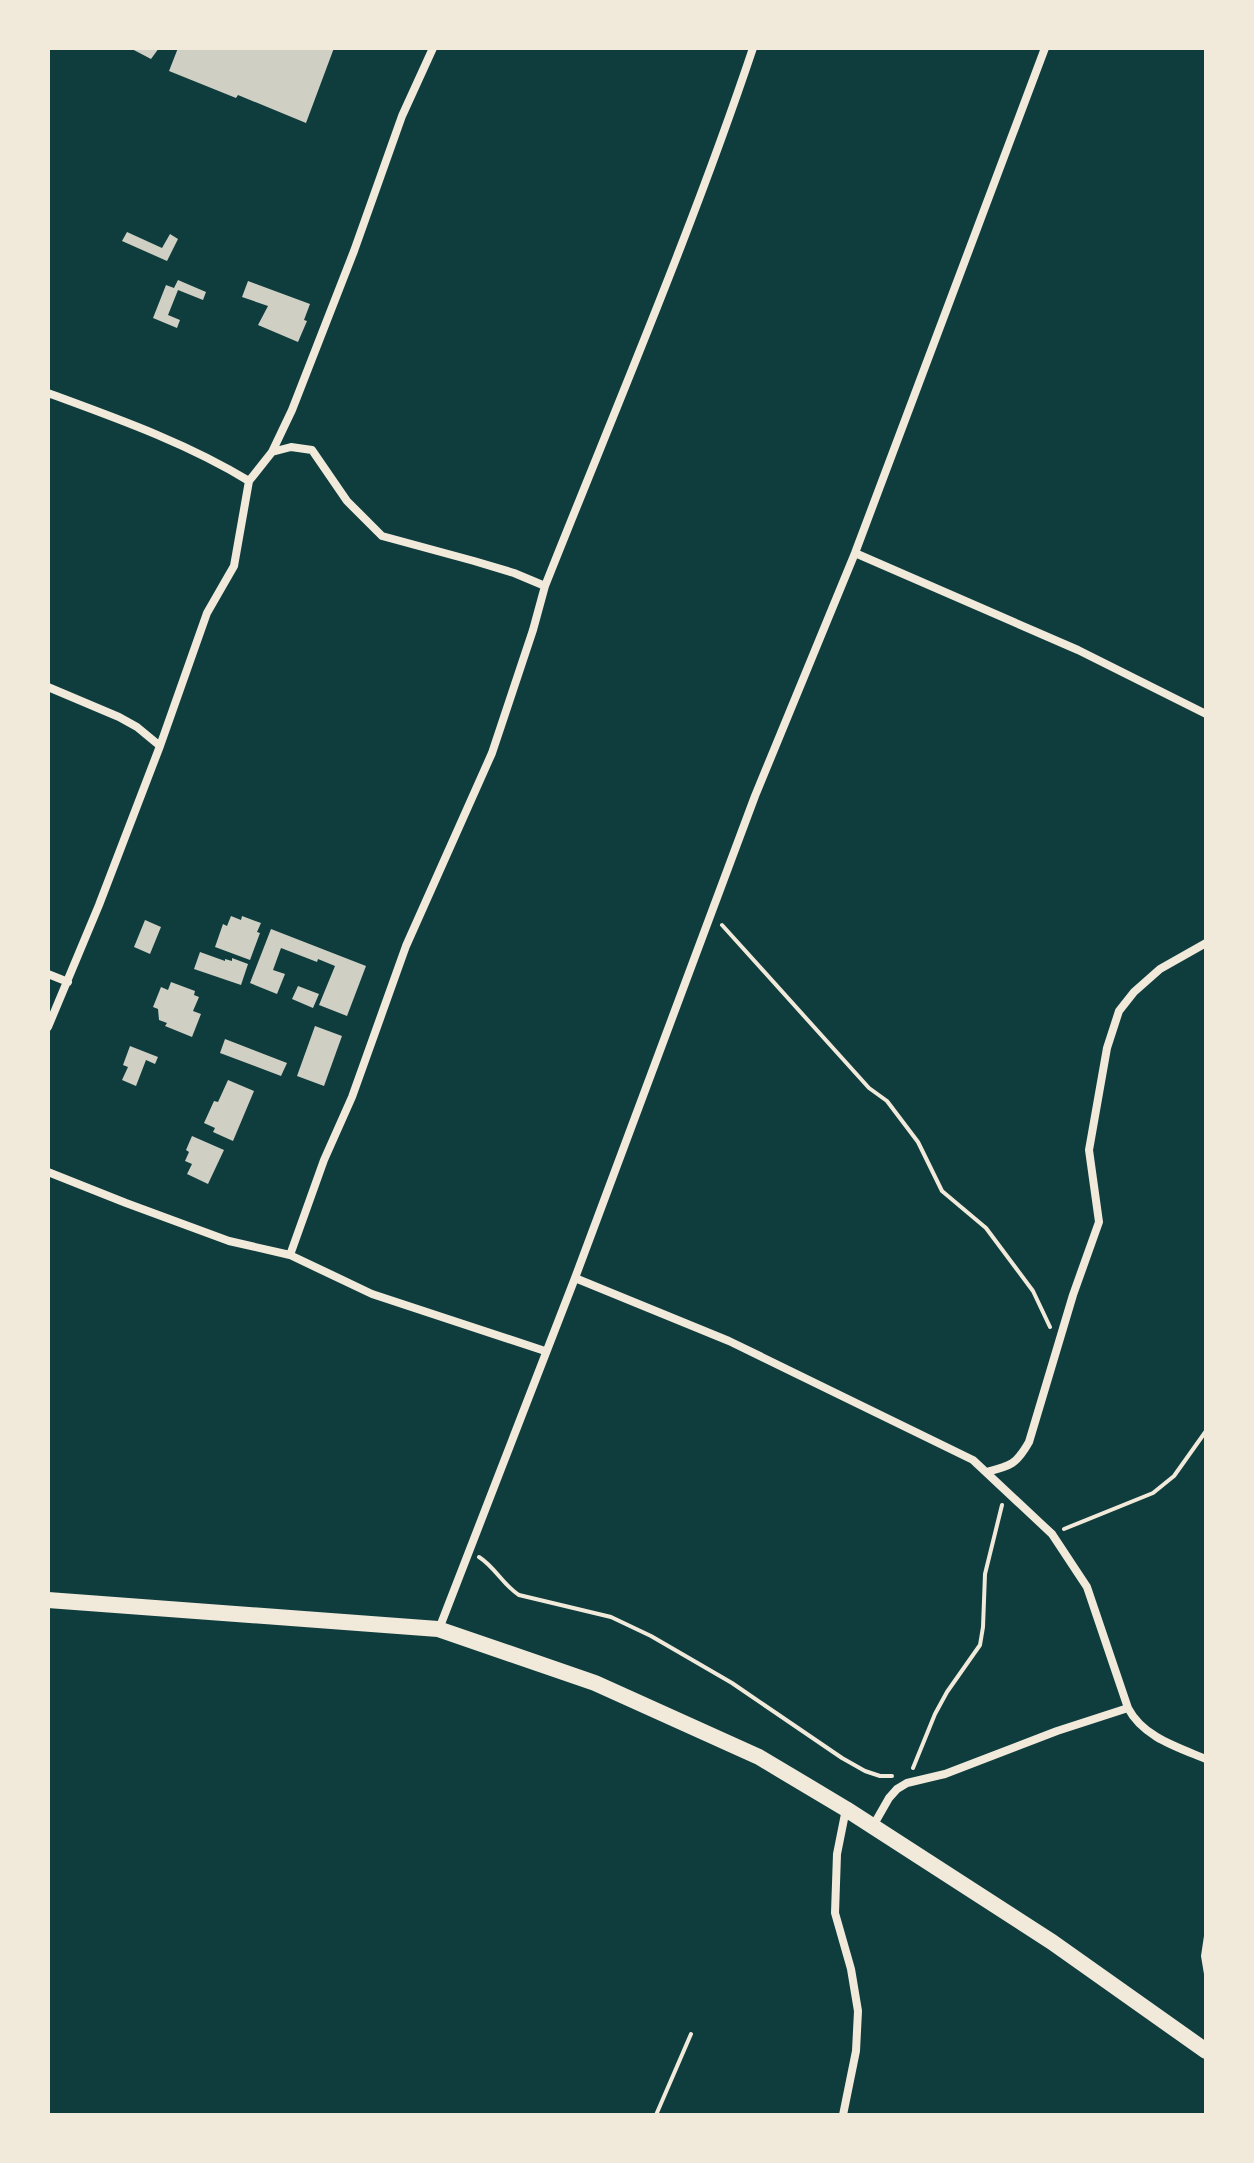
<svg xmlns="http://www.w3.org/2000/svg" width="1254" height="2163" font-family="Mulish,sans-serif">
<rect width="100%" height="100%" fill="#0f3d3e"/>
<path fill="#cfcfc3" d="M130,48H159L151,59Z
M178,48H334L306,123L238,95L236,98L169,71Z
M127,232L162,248L170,234L178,239L167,261L122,241Z
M178,280L206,292L203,300L178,290L168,315L180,320L177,328L153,318L166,285L174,288Z
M248,281L310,304L304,320L307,321L298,342L258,325L268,306L242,297Z
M231,916L241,920L242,916L261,923L257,932L260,933L250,960L215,947L223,924L227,926Z
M145,920L161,927L150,954L134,947Z
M271,929L366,966L347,1016L319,1005L335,966L318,959L317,962L281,948L273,970L285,974L277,994L250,983Z
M200,952L225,961V959L232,961V958L248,964L241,985L194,969Z
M171,982L195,991L194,995L199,997L193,1011L201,1014L192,1037L165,1026L167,1023L159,1020L158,1009L153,1007L161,987L168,990Z
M298,986L319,994L313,1008L292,999Z
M315,1026L342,1036L324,1086L297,1076Z
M225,1039L287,1063L281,1076L220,1053Z
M130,1046L158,1057L155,1064L146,1060L136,1086L122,1080L128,1067L123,1065Z
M228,1080L254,1091L233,1141L213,1132L215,1128L204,1123L214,1101L218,1102Z
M192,1136L224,1150L208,1184L187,1174L192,1164L185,1161L189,1152L186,1150Z"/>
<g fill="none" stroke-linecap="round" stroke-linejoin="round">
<path stroke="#f1e9da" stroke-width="4" d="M722,925L869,1088L887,1101L918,1142L942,1191L986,1228L1033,1291L1050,1327
M1064,1529L1153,1493L1174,1476L1206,1431
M479,1557C495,1567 503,1585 519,1595L611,1617L651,1636L732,1683L842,1758L865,1771L880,1776H892
M913,1768L935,1714L947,1692L980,1645L983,1627L985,1574L1002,1505
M1206,1936L1203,1956L1206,1974
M656,2115L691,2034"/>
<path stroke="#f1e9da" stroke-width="8" d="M48,393C116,418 187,443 249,481
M272,452L291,447L312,450L347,501L382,536L474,561L514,573L545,586
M855,553L1078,650L1206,714
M48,687L119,717L137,727L160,746
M48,974L68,982
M48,1027L99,905L160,746L207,613L234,566L249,481L272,452L292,410L354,251L402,116L433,48
M48,1172L126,1203L229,1241L290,1255L372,1294L545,1351
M290,1255L324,1160L352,1097L406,946L492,753L533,630L545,586C616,407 692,230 753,48
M575,1278L729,1341L973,1460L1052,1534L1087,1587L1128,1708C1143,1737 1177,1747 1206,1759
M986,1472C1010,1466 1016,1465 1029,1442L1073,1295L1099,1222L1089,1150L1107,1048L1119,1011L1134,992L1160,969L1206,943
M439,1629L575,1278L755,796L855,553L1045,48
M873,1826L889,1798L897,1789L907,1783L945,1774L1057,1731L1128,1708
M843,2115L856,2051L858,2011L851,1969L835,1913L837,1854L846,1809"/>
<path stroke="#f1e9da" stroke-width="16" d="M48,1600L438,1629L595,1683L759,1757L846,1809L1052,1942L1206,2051"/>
</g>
<rect width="1254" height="2163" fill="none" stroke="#f1e9da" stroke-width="100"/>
</svg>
